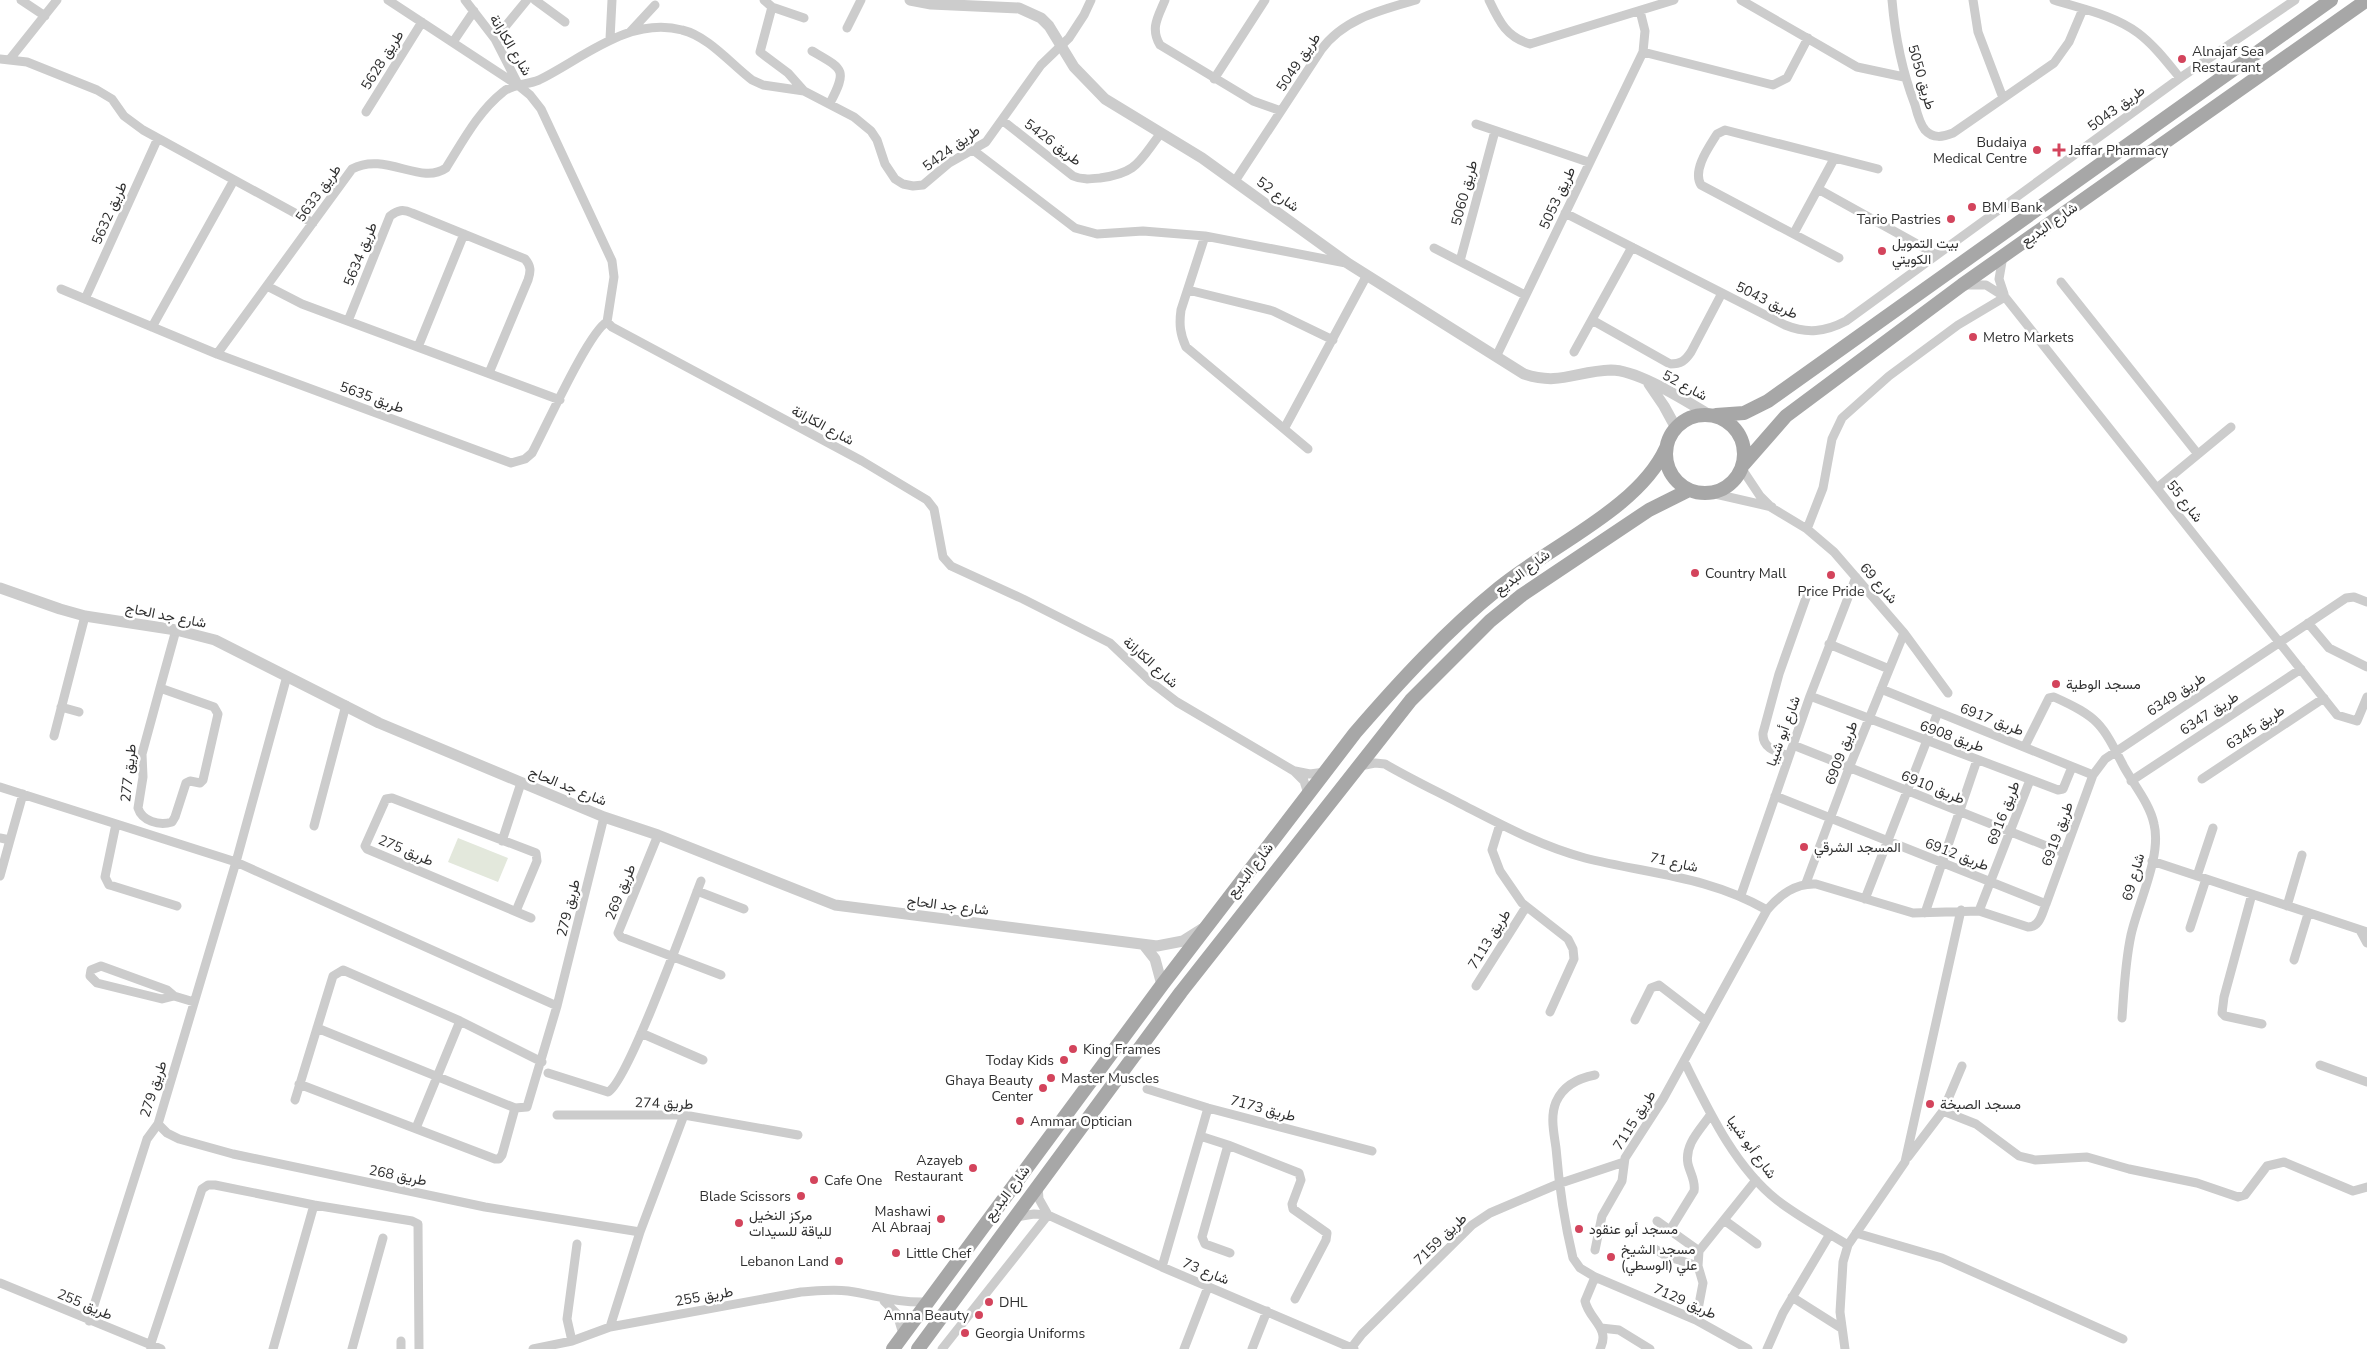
<svg xmlns="http://www.w3.org/2000/svg" width="2367" height="1349" font-family="'Nunito Sans',Vazirmatn,sans-serif">
<rect width="100%" height="100%" fill="#fff"/>
<path fill="#e3e8dc" d="M458,838L508,858L498,882L448,862Z"/>
<g fill="none" stroke-linecap="round" stroke-linejoin="round">
<path stroke="#ccc" stroke-width="9" d="M21,0L45,16
M388,0L519,86L530,95L541,109L612,261L614,277L607,322L612,327L862,461L927,500L934,509L943,557L951,566L1023,599L1110,643L1151,682L1177,702L1294,771L1304,781L1308,794
M465,0L495,39L519,86
M535,0L565,22
M764,0L772,7L760,52L788,73L804,91
M1165,0C1158,17 1150,28 1160,45L1253,101L1281,111
M1489,0C1499,21 1506,37 1530,44L1674,0
M1741,0L1857,67L1904,77
M1892,0C1895,36 1902,71 1915,105C1917,113 1920,124 1925,130C1933,139 1943,137 1953,133L2054,63L2069,42L2083,9
M1973,0L1978,32L2003,98
M2054,0C2082,9 2114,15 2138,33C2154,45 2167,62 2180,78
M772,7L804,18
M847,28L861,0
M630,32L655,5
M495,39L527,0
M610,39L612,0
M453,42L474,11
M812,51C843,69 848,69 830,103
M1643,52L1773,85L1787,78L1808,38
M0,59L27,62L97,90L112,99L124,116L143,130L313,223
M10,59L57,0
M1214,79L1265,0
M366,112L422,22
M1002,120L1073,176C1082,180 1090,179 1100,178C1138,173 1139,161 1161,133
M1476,124L1588,162
M973,150L1075,228L1097,234L1143,231L1205,236L1346,263
M1235,181L1321,50C1343,19 1381,10 1416,0
M1818,189L1935,254
M1565,213L1785,325C1807,334 1825,332 1846,321L2180,78L2295,0
M1794,233L1834,159
M1205,236L1181,310C1179,324 1180,334 1186,347L1308,449
M1434,248L1525,295
M2003,256L1999,279L2004,294
M1839,258L1701,185C1692,170 1709,147 1717,134L1725,130L1878,169
M1460,261L1495,131
M2061,282L2197,453
M1965,285H1986L2005,297L2337,715L2357,721L2367,697
M267,286L302,304L560,400
M61,289L217,354L511,463L525,459L532,453C545,429 589,331 607,322
M1188,290L1273,311L1333,340
M85,299L158,138
M1592,320L1670,364C1681,364 1685,361 1691,352L1722,293
M348,321L390,216C398,210 403,209 412,213L525,259C531,266 531,271 528,280L489,373
M152,327L234,180
M418,347L464,234
M1574,352L1632,247
M217,354L352,169C385,151 421,186 446,168C463,141 478,112 503,92C512,84 527,85 539,80C582,59 629,16 682,30C708,36 731,64 752,80L763,85L804,91L854,117L871,131L877,140L885,164L895,179L903,184L913,186L923,185L949,163L986,142L1041,65L1069,38L1084,15L1091,0
M1496,357L1643,52L1645,31L1640,11
M1284,429L1367,275
M1742,469L1760,496L1772,508L1807,529L1834,552L1904,633L1948,693
M2157,488L2231,427
M1711,493L1772,507
M1807,529L1823,488L1832,439L1842,418L1889,376L1958,325L2005,297
M2308,623L2329,648L2367,667
M1829,644L1889,669
M160,688L214,707L218,714L203,780L200,783L190,781L186,783L175,817L172,822C159,826 142,821 138,808L143,777L142,754Z
M160,688L176,630
M1881,689L2093,775
M1810,696L2058,790L2063,789L2072,767
M61,707L79,712
M54,736L85,616
M1793,745L2064,853
M2025,746L2049,698L2054,697C2099,717 2102,724 2124,767C2134,785 2150,804 2154,824C2162,856 2138,903 2131,935C2125,963 2124,990 2122,1018
M1789,756C1777,752 1762,749 1763,733L1779,674L1807,595
M1360,766L1375,763L1385,764C1409,778 1434,790 1459,803C1500,824 1540,846 1585,858C1649,874 1708,876 1767,910
M1295,771L1310,774L1325,772
M2202,779L2324,698
M2131,781L2301,669
M0,787L236,862L557,1006
M1775,796L2046,904
M116,824L105,877L109,885L113,886L177,906
M1500,824L1492,850L1500,871L1522,903L1568,939L1573,949L1574,959L1550,1012
M314,826L346,705
M658,835L618,933L621,937L721,975
M0,838L10,840L0,876
M10,840L23,794
M502,841L521,783
M2152,861L2367,932
M2197,876L2213,828
M1806,883L1849,768L1904,633
M697,891L744,909
M2252,894L2224,997L2222,1013L2225,1016L2262,1024
M1741,895L1810,696L1856,577
M1865,899L1938,712
M2287,906L2302,855
M516,911L537,861L536,853L392,798L386,799L365,846L367,849L531,918
M1979,911L2030,780
M1925,913L1977,760
M2190,928L2206,879
M2360,930L2367,943
M2294,960L2308,914
M1476,986L1526,907
M174,996L162,999L97,983L90,976L91,970L101,966L167,990L174,996L194,1002
M1635,1020L1651,988L1659,985L1706,1021
M317,1028L515,1108L527,1107L557,1006L604,817
M641,1033L703,1060
M1684,1061C1708,1109 1734,1166 1777,1200C1799,1217 1825,1231 1848,1245
M2320,1065L2367,1082
M548,1073L608,1092C628,1082 689,912 701,881
M1595,1075C1579,1078 1563,1086 1556,1102C1550,1117 1554,1133 1556,1148C1559,1185 1564,1221 1573,1258L1580,1268L1595,1277L1696,1320L1748,1349
M299,1084L495,1159H499L502,1155L515,1108
M1147,1089L1208,1108L1372,1151
M295,1100L333,976L343,970L460,1021L542,1062
M1208,1108L1200,1136L1228,1145L1299,1173L1301,1180L1292,1204L1293,1209L1327,1233L1326,1240L1295,1299
M1943,1111L1976,1124L2019,1156L2035,1160L2087,1157L2129,1169L2197,1183L2238,1197L2245,1195L2267,1166L2284,1162L2353,1191L2367,1187
M557,1115H684L798,1135
M158,1124L167,1133L179,1139L233,1154L485,1207L640,1232
M416,1128L460,1021
M1228,1145L1202,1237L1205,1244L1230,1253
M1908,1157L1943,1111L1962,1066
M1038,1186L1039,1199L1048,1215
M1016,1217L1034,1214L1048,1215L1162,1267L1354,1349
M1724,1220L1757,1244
M1657,1221L1699,1251
M1670,1230L1694,1191C1696,1181 1690,1173 1688,1164C1684,1144 1701,1129 1711,1114
M1856,1233L1942,1258L2123,1339
M1655,1249L1666,1256L1698,1266
M1595,1250L1602,1216L1622,1181L1625,1158L1663,1099L1767,910C1780,895 1795,883 1816,884L1913,913L1979,911L2028,927C2040,927 2042,913 2046,904L2093,775L2105,759L2346,598L2354,597L2367,602
M1162,1267L1200,1136
M1595,1277L1585,1301C1589,1320 1611,1328 1600,1349
M0,1283L161,1349
M1792,1297L1841,1328
M884,1301L897,1314L903,1334
M1696,1320L1703,1283L1698,1266L1699,1251L1756,1180
M89,1321L147,1139L158,1124L236,862L287,676
M610,1327L640,1232L684,1115
M1601,1328L1619,1330L1650,1349
M401,1341V1349
M572,1341L567,1319L577,1244
M150,1346L202,1189L208,1185H215L314,1205
M1352,1347L1362,1334L1472,1225L1490,1213L1558,1184L1624,1162
M273,1349L314,1205L412,1221L418,1224L419,1349
M352,1349L383,1238
M533,1349L572,1341L610,1327L801,1292C817,1291 832,1289 848,1291C875,1295 898,1303 926,1302
M942,1349L1048,1215
M1184,1349L1208,1287
M1252,1349L1267,1311
M1767,1349L1783,1313L1830,1234
M1845,1349L1840,1312L1843,1262L1848,1245L1905,1162L1961,910"/>
<path stroke="#ccc" stroke-width="11" d="M910,0L931,4L1019,8L1041,18L1049,26L1074,67L1105,99L1202,158L1349,264L1524,374C1560,386 1576,371 1611,370C1638,370 1684,400 1708,414
M1649,384L1664,406L1676,428
M0,588L60,609L85,616L176,630L215,640L379,723L604,817L658,835L835,905L1157,946L1183,941L1202,929
M1144,945L1155,959L1162,985"/>
<path stroke="#a7a7a7" stroke-width="14" d="M1666 454a39 39 0 1 1 78 0a39 39 0 1 1-78 0Z
M1716,415L1744,413L1768,401L2331,0
M1744,464L1786,416L1962,285L2367,0
M893,1349L1162,985L1355,733C1400,681 1446,631 1499,588C1550,546 1639,508 1666,448
M918,1349L1181,992L1411,700L1490,621L1522,595L1649,510L1689,490"/>
</g>
<g fill="#d3445c" stroke="#fff" stroke-width="2">
<circle cx="2182" cy="59" r="5"/>
<circle cx="2037" cy="150" r="5"/>
<path d="M2056.5 142.5h5v5h5v5h-5v5h-5v-5h-5v-5h5z"/>
<circle cx="1972" cy="207" r="5"/>
<circle cx="1951" cy="219" r="5"/>
<circle cx="1882" cy="251" r="5"/>
<circle cx="1973" cy="337" r="5"/>
<circle cx="1695" cy="573" r="5"/>
<circle cx="1831" cy="575" r="5"/>
<circle cx="2056" cy="684" r="5"/>
<circle cx="1804" cy="847" r="5"/>
<circle cx="1073" cy="1049" r="5"/>
<circle cx="1064" cy="1060" r="5"/>
<circle cx="1051" cy="1078" r="5"/>
<circle cx="1043" cy="1088" r="5"/>
<circle cx="1930" cy="1104" r="5"/>
<circle cx="1020" cy="1121" r="5"/>
<circle cx="973" cy="1168" r="5"/>
<circle cx="814" cy="1180" r="5"/>
<circle cx="801" cy="1196" r="5"/>
<circle cx="941" cy="1219" r="5"/>
<circle cx="739" cy="1223" r="5"/>
<circle cx="1579" cy="1229" r="5"/>
<circle cx="896" cy="1253" r="5"/>
<circle cx="1611" cy="1257" r="5"/>
<circle cx="839" cy="1261" r="5"/>
<circle cx="989" cy="1302" r="5"/>
<circle cx="979" cy="1315" r="5"/>
<circle cx="965" cy="1333" r="5"/>
</g>
<g text-anchor="middle" stroke-width="5" stroke-linejoin="round" paint-order="stroke">
<g font-size="14" fill="#2f2f2f" stroke="#fff">
<text transform="translate(511 45) rotate(59)" y="5">شارع الكارانة</text>
<text transform="translate(382 60) rotate(-58)" y="5">طريق 5628</text>
<text transform="translate(1298 62) rotate(-56)" y="5">طريق 5049</text>
<text transform="translate(1922 77) rotate(74)" y="5">طريق 5050</text>
<text transform="translate(2116 108) rotate(-36)" y="5">طريق 5043</text>
<text transform="translate(1053 142) rotate(37)" y="5">طريق 5426</text>
<text transform="translate(951 148) rotate(-36)" y="5">طريق 5424</text>
<text transform="translate(318 193) rotate(-54)" y="5">طريق 5633</text>
<text transform="translate(1464 193) rotate(-75)" y="5">طريق 5060</text>
<text transform="translate(1278 194) rotate(36)" y="5">شارع 52</text>
<text transform="translate(1557 198) rotate(-65)" y="5">طريق 5053</text>
<text transform="translate(109 213) rotate(-66)" y="5">طريق 5632</text>
<text transform="translate(2049 224) rotate(-35)" y="5">شارع البديع</text>
<text transform="translate(360 254) rotate(-68)" y="5">طريق 5634</text>
<text transform="translate(1767 300) rotate(26)" y="5">طريق 5043</text>
<text transform="translate(1685 385) rotate(28)" y="5">شارع 52</text>
<text transform="translate(372 397) rotate(20)" y="5">طريق 5635</text>
<text transform="translate(823 425) rotate(28)" y="5">شارع الكارانة</text>
<text transform="translate(2185 501) rotate(52)" y="5">شارع 55</text>
<text transform="translate(1522 572) rotate(-37)" y="5">شارع البديع</text>
<text transform="translate(1879 583) rotate(49)" y="5">شارع 69</text>
<text transform="translate(166 615) rotate(11)" y="5">شارع جد الحاج</text>
<text transform="translate(1151 662) rotate(42)" y="5">شارع الكارانة</text>
<text transform="translate(2176 694) rotate(-33)" y="5">طريق 6349</text>
<text transform="translate(2209 713) rotate(-33)" y="5">طريق 6347</text>
<text transform="translate(1992 719) rotate(21)" y="5">طريق 6917</text>
<text transform="translate(2255 727) rotate(-34)" y="5">طريق 6345</text>
<text transform="translate(1783 731) rotate(-70)" y="5">شارع أبو شيبا</text>
<text transform="translate(1952 736) rotate(20)" y="5">طريق 6908</text>
<text transform="translate(1841 753) rotate(-69)" y="5">طريق 6909</text>
<text transform="translate(128 773) rotate(-84)" y="5">طريق 277</text>
<text transform="translate(568 786) rotate(22)" y="5">شارع جد الحاج</text>
<text transform="translate(1933 787) rotate(22)" y="5">طريق 6910</text>
<text transform="translate(2003 813) rotate(-69)" y="5">طريق 6916</text>
<text transform="translate(2057 834) rotate(-70)" y="5">طريق 6919</text>
<text transform="translate(406 850) rotate(23)" y="5">طريق 275</text>
<text transform="translate(1957 854) rotate(21)" y="5">طريق 6912</text>
<text transform="translate(1674 862) rotate(12)" y="5">شارع 71</text>
<text transform="translate(1250 870) rotate(-52)" y="5">شارع البديع</text>
<text transform="translate(2133 877) rotate(-74)" y="5">شارع 69</text>
<text transform="translate(620 892) rotate(-68)" y="5">طريق 269</text>
<text transform="translate(948 905) rotate(7)" y="5">شارع جد الحاج</text>
<text transform="translate(568 908) rotate(-76)" y="5">طريق 279</text>
<text transform="translate(1489 939) rotate(-58)" y="5">طريق 7113</text>
<text transform="translate(153 1089) rotate(-72)" y="5">طريق 279</text>
<text transform="translate(664 1103) rotate(2)" y="5">طريق 274</text>
<text transform="translate(1263 1108) rotate(15)" y="5">طريق 7173</text>
<text transform="translate(1634 1120) rotate(-58)" y="5">طريق 7115</text>
<text transform="translate(1752 1147) rotate(54)" y="5">شارع أبو شيبا</text>
<text transform="translate(398 1175) rotate(11)" y="5">طريق 268</text>
<text transform="translate(1007 1193) rotate(-53)" y="5">شارع البديع</text>
<text transform="translate(1440 1239) rotate(-44)" y="5">طريق 7159</text>
<text transform="translate(1206 1271) rotate(22)" y="5">شارع 73</text>
<text transform="translate(704 1296) rotate(-10)" y="5">طريق 255</text>
<text transform="translate(1685 1301) rotate(24)" y="5">طريق 7129</text>
<text transform="translate(85 1304) rotate(23)" y="5">طريق 255</text>
</g>
<g font-size="14" fill="#2f2f2f" stroke="#fff" text-anchor="start">
<text x="2192" y="56">Alnajaf Sea<tspan x="2192" dy="16">Restaurant</tspan></text>
<text x="2027" y="147" text-anchor="end">Budaiya<tspan x="2027" dy="16">Medical Centre</tspan></text>
<text x="2069" y="155">Jaffar Pharmacy</text>
<text x="1982" y="212">BMI Bank</text>
<text x="1941" y="224" text-anchor="end">Tario Pastries</text>
<text x="1892" y="248">بيت التمويل<tspan x="1892" dy="16">الكويتي</tspan></text>
<text x="1983" y="342">Metro Markets</text>
<text x="1705" y="578">Country Mall</text>
<text x="1831" y="596" text-anchor="middle">Price Pride</text>
<text x="2066" y="689">مسجد الوطية</text>
<text x="1814" y="852">المسجد الشرقي</text>
<text x="1083" y="1054">King Frames</text>
<text x="1054" y="1065" text-anchor="end">Today Kids</text>
<text x="1061" y="1083">Master Muscles</text>
<text x="1033" y="1085" text-anchor="end">Ghaya Beauty<tspan x="1033" dy="16">Center</tspan></text>
<text x="1940" y="1109">مسجد الصبخة</text>
<text x="1030" y="1126">Ammar Optician</text>
<text x="963" y="1165" text-anchor="end">Azayeb<tspan x="963" dy="16">Restaurant</tspan></text>
<text x="824" y="1185">Cafe One</text>
<text x="791" y="1201" text-anchor="end">Blade Scissors</text>
<text x="931" y="1216" text-anchor="end">Mashawi<tspan x="931" dy="16">Al Abraaj</tspan></text>
<text x="749" y="1220">مركز النخيل<tspan x="749" dy="16">للياقة للسيدات</tspan></text>
<text x="1589" y="1234">مسجد أبو عنقود</text>
<text x="1621" y="1254">مسجد الشيخ<tspan x="1621" dy="16">علي (الوسطي)</tspan></text>
<text x="906" y="1258">Little Chef</text>
<text x="829" y="1266" text-anchor="end">Lebanon Land</text>
<text x="999" y="1307">DHL</text>
<text x="969" y="1320" text-anchor="end">Amna Beauty</text>
<text x="975" y="1338">Georgia Uniforms</text>
</g>
</g>
</svg>
